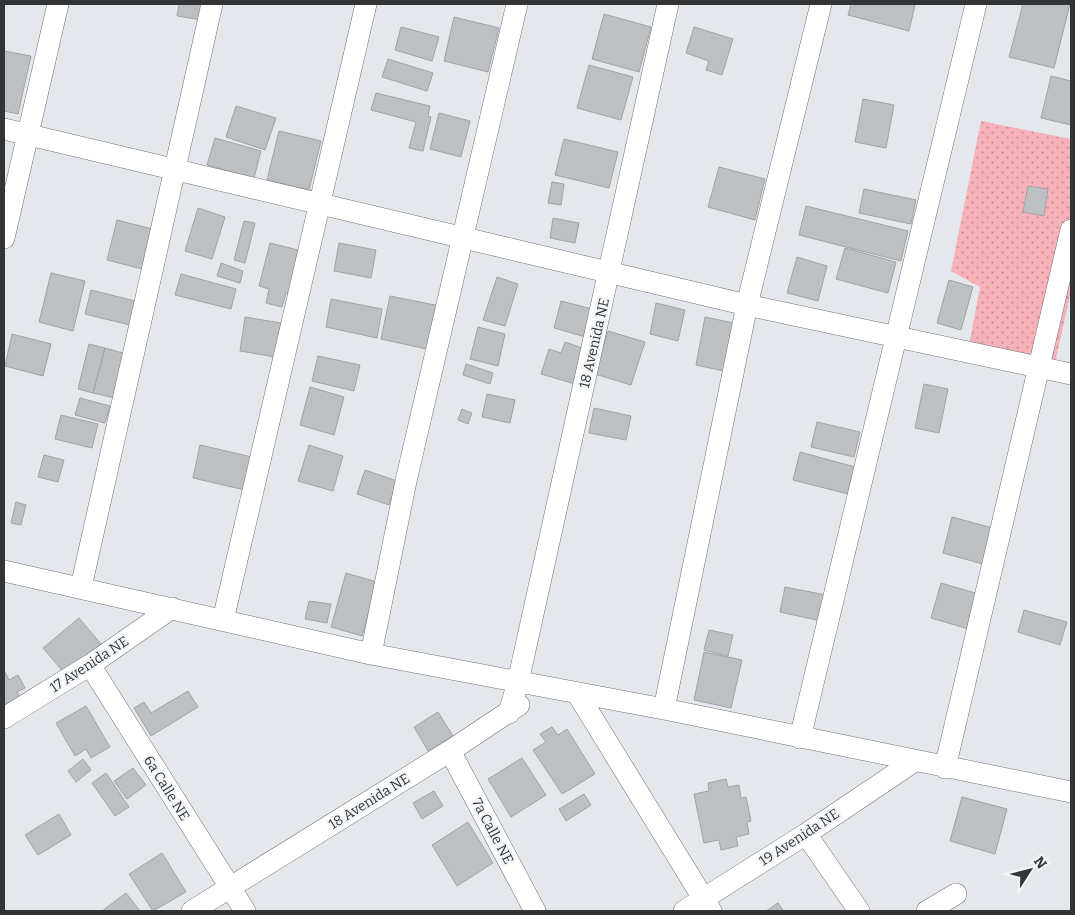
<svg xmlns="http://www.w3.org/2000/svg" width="1075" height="915" font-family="Bitter,serif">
<defs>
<pattern id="park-dots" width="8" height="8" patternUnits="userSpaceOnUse" patternTransform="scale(1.25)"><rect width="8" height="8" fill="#f7b1b9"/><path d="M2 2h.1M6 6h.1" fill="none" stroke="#c99197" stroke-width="1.8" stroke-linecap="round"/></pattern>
</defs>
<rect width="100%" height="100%" fill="#e4e8ec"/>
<path fill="url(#park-dots)" d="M981,121L1071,139V291L1052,377L966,361L980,287L951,271Z"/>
<path fill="#bcc0c3" stroke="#9fa3a6" d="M179,4H205L202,20L177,16Z
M851,4H910L915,5L909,31L848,15Z
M1023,4H1070L1054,68L1009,57Z
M604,14L651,27L639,72L592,59Z
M454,17L499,28L488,72L444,61Z
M401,27L439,37L432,61L395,50Z
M694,27L733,39L722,75L706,70L709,61L686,53Z
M4,51L31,56L18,114L4,111Z
M388,59L433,73L427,91L382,77Z
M589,65L633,77L621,120L577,108Z
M1051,76L1071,81V125L1041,118Z
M376,93L430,106L428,116L431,117L423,151L409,148L416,122L371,110Z
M863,99L894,105L886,148L855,142Z
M236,106L276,118L265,150L226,137Z
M439,113L470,121L461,157L430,149Z
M279,131L321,141L309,190L267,180Z
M215,138L261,151L254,178L207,165Z
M564,139L618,152L609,188L555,175Z
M719,167L765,179L755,220L708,207Z
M552,182L564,184L561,205L548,203Z
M1028,186L1048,189L1044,216L1023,212Z
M864,189L916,200L911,224L859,213Z
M806,206L908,231L901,261L799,235Z
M198,208L225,217L212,259L185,251Z
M553,218L579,223L575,243L550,238Z
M117,220L156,230L146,270L107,260Z
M244,221L255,223L245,263L234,260Z
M270,243L306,252L295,295L286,293L282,307L266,303L269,289L259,286Z
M339,243L376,250L371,278L334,271Z
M845,248L896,262L888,293L836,279Z
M797,257L827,266L818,301L787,293Z
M221,263L243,271L240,283L217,276Z
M51,273L85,281L73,331L39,322Z
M181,274L236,289L231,309L175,295Z
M497,277L518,284L505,326L483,320Z
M949,280L973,287L961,330L937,323Z
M91,290L139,302L134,326L85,314Z
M390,296L440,306L431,350L381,339Z
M331,299L382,309L377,338L326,327Z
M561,301L596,310L589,338L554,328Z
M656,303L685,310L678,341L650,334Z
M245,317L281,323L275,357L240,351Z
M705,317L734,323L724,371L696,365Z
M478,327L505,334L498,366L470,359Z
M608,331L645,342L631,385L595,374Z
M12,334L51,344L43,376L5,366Z
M565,342L585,349L575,384L541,374L549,349L561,353Z
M89,344L105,348L93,393L78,389Z
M105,348L126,354L115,398L93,393Z
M318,356L360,365L354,391L312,381Z
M466,364L493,373L490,384L463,375Z
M924,384L948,389L939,433L915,428Z
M310,387L344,397L334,435L300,425Z
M487,394L515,400L510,423L482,417Z
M80,398L110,406L105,423L75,415Z
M594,408L631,416L626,440L589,433Z
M462,409L472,413L468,424L458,420Z
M61,415L98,424L92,448L55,439Z
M817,422L860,432L854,457L811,447Z
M200,445L252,457L245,490L193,478Z
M309,445L343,456L333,491L298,481Z
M800,452L855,467L848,494L793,480Z
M44,455L64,460L58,482L38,477Z
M365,470L397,481L389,505L357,494Z
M16,502L26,505L21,525L11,523Z
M952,517L1000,530L990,566L943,553Z
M346,573L377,582L362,636L331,627Z
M941,583L982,595L972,630L931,618Z
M785,587L826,595L821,621L780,612Z
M309,601L331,604L327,623L305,619Z
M1024,610L1067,622L1060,645L1018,632Z
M79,618L101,644L66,675L43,648Z
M709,630L733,635L728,656L704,650Z
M704,652L742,660L731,708L694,700Z
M4,670L9,680L18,675L25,688L17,692L23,703L4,713Z
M188,691L198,707L151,736L134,708L144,702L151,713Z
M86,706L110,747L91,758L86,749L75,756L56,723Z
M438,712L453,736L428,751L414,727Z
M552,727L558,735L567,729L595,774L562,794L533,750L546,742L540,734Z
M522,758L546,795L511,817L488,779Z
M83,759L91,770L76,782L68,771Z
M133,768L146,785L127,799L114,781Z
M106,773L129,807L115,816L92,783Z
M726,779L728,787L739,785L741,798L746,797L751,821L747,822L749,834L736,837L738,846L721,850L719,840L704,843L694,794L709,791L708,783Z
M434,791L443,806L422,819L413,803Z
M584,794L591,805L566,821L559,809Z
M962,797L1007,809L995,854L950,841Z
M59,814L71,835L38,855L25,835Z
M468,822L493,863L457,886L432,845Z
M162,853L186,892L153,911L129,874Z
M126,893L140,911H102Z
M778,903L783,910L781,911H766Z"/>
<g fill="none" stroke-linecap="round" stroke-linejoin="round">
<g stroke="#707477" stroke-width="22">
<path id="minor" d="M4,129L747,305L1071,374
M4,238L58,4
M4,571L371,654L664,709L1071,792
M81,587L212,4
M223,620L366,4
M371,654L406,481L517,4
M90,665L245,911
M577,693L711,911
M664,709L747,305L821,4
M509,713L518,682L668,4
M4,718L90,665L172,608
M800,738L976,4
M450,751L535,911
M945,768L1071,230
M806,834L859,911
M192,911L450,751L519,705
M684,911L806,834L913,762
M927,911L956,894"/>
</g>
<use href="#minor" stroke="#fff" stroke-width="21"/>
</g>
<g text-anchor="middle" stroke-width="5" stroke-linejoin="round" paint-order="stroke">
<g font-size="14" fill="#323435" stroke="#f2f6f9">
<text transform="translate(594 343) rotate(-77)" y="5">18 Avenida NE</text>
<text transform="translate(89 664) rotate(-33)" y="5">17 Avenida NE</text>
<text transform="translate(167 788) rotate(58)" y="5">6a Calle NE</text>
<text transform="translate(369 801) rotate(-32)" y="5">18 Avenida NE</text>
<text transform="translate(493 831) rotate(62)" y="5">7a Calle NE</text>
<text transform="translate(799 837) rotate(-33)" y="5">19 Avenida NE</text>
</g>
</g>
<rect width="1075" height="915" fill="none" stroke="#323435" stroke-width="10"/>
<g transform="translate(1030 870) rotate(54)" stroke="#f2f6f9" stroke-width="4" paint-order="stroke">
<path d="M0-4L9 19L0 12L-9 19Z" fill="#323435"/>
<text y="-8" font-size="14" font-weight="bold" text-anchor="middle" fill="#323435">N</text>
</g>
</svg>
